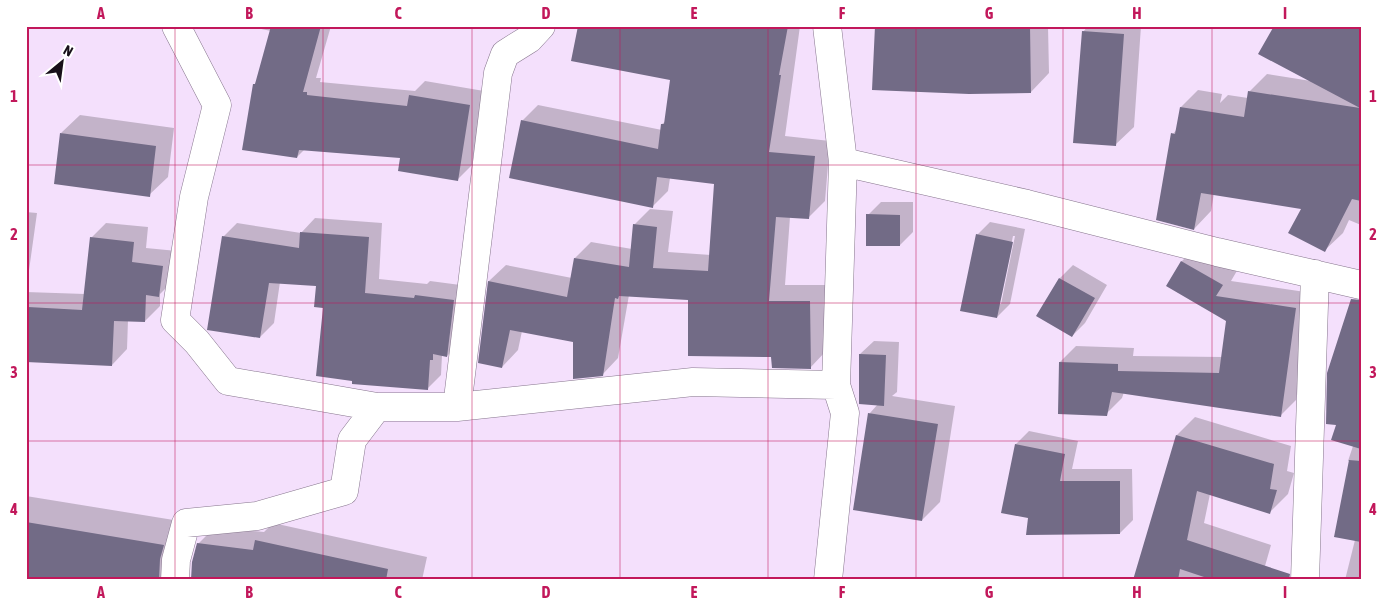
<svg xmlns="http://www.w3.org/2000/svg" width="1387" height="606" font-family="'Asap Condensed',sans-serif">
<rect width="100%" height="100%" fill="#f4e0fc"/>
<path fill="#0003" fill-rule="evenodd" d="M246,26H331L316,78H321L320,82L415,91L425,81L484,91L472,165L458,179L401,157L305,149L297,157L254,85L257,81L271,31Z
M579,26H800L785,136L830,141L825,201L809,217H790L785,285H825L826,351L810,368L773,356L689,299L629,295L618,358L602,375L574,341L522,331L518,350L502,367L480,362L489,281L506,265L572,278L575,258L591,242L632,249L634,225L650,209L673,211L668,252L711,255L716,183L670,178L668,191L652,207L522,121L538,105L662,130V124L666,121L672,79Z
M876,26H1048L1049,73L1031,92Z
M1088,26H1141L1134,127L1115,145L1083,32Z
M1361,26V225L1349,220L1343,233L1325,250L1303,208L1214,193L1211,211L1194,229L1173,134L1177,129L1181,107L1198,90L1222,94L1220,103L1228,95L1248,98L1249,92L1267,74L1311,81Z
M80,115L174,128L168,177L149,195L61,133Z
M881,202H913V232L900,245L868,215Z
M26,212L37,213L26,292L85,294L91,238L106,223L148,227L146,248L177,251L173,281L160,294V306L145,321L128,320L127,349L112,365L26,348Z
M315,218L382,223L379,279L427,284L430,281L468,286L461,342L447,356L442,355L441,375L427,389L325,307L317,285L280,282L274,323L260,337L223,237L237,223L301,233Z
M990,222L1025,229L1010,304L997,317L977,235ZM1013,236H1015L1001,304H999Z
M1198,245L1238,269L1231,281L1312,293L1296,400L1280,416L1124,392L1122,398L1106,414L1060,362L1076,346L1134,348L1133,356L1223,357L1228,320L1168,285L1182,261Z
M1073,265L1107,285L1085,323L1072,336L1060,278Z
M1361,306V580H1345L1355,540L1350,461H1348L1353,446L1338,424Z
M874,341L899,342L897,392L892,396L955,406L940,502L922,520L870,413L878,404L860,354Z
M1195,417L1291,446L1287,471L1294,473L1288,494L1270,512L1210,494L1204,523L1271,545L1261,580H1134L1177,435Z
M1029,431L1078,441L1072,469H1132L1133,520L1120,533L1016,444Z
M26,496L186,522L179,580H40L26,577Z
M273,523L427,557L422,580H191L198,544L215,527L264,532Z"/>
<path fill="#726b86" d="M271,26H321L303,92H307V95L407,106L409,95L470,105L458,181L398,171L400,158L299,150L297,158L242,150L253,84H255Z
M578,26H788L779,75H781L769,152L815,156L809,219L776,217L769,301H810L811,369L772,368L771,357L688,356V300L619,296L618,299L615,298L603,376L573,379V342L510,330L502,368L478,363L488,281L567,297L574,258L629,267L633,224L657,227L653,268L708,271L714,184L657,177L653,208L509,178L521,120L658,149L661,124H664L670,80L571,61Z
M875,26H1030L1031,93L969,94L872,90Z
M1274,26H1361V201L1352,199L1325,252L1288,233L1301,209L1201,193L1194,230L1156,220L1171,133L1175,134L1180,107L1244,117L1248,91L1360,108L1258,54Z
M1082,31L1124,34L1116,146L1073,143Z
M60,133L156,146L150,197L54,184Z
M866,214L900,215V246H866Z
M300,232L369,237L365,293L414,298L415,295L454,300L447,357L433,354V360H430L428,390L352,384V381L316,376L323,308L314,307L316,286L269,283L260,338L207,330L222,236L299,248Z
M976,234L1013,242L997,318L960,311Z
M90,237L134,242L132,262L163,266L159,297L146,295L145,322L114,321L112,366L26,362L28,307L82,310Z
M1181,261L1223,285L1216,296L1296,308L1281,417L1112,392L1107,416L1058,414L1059,362L1118,364V371L1219,373L1226,321L1166,286Z
M1059,278L1095,298L1072,337L1036,316Z
M1351,299L1361,300V449L1331,440L1336,425L1326,424L1327,373Z
M859,354L886,355L884,406L859,404Z
M868,413L938,424L922,521L853,510Z
M1176,435L1274,464L1270,489L1277,490L1270,514L1197,491L1187,540L1290,574L1289,580H1213L1180,569L1178,580H1133Z
M1015,444L1065,454L1060,481H1120V534L1026,535L1028,518L1001,513Z
M1349,460L1361,461V542L1334,537Z
M26,522L164,545L160,559L159,580H26Z
M255,540L388,569L386,580H191L192,562L197,543L253,550Z"/>
<g fill="none" stroke-linecap="round" stroke-linejoin="round">
<g stroke="#86758d" stroke-width="29">
<path id="street" d="M176,26L217,105L194,197L175,320L197,342L228,381L377,407H457L693,382L836,385
M827,26L843,162L836,385L845,413L828,580
M843,162L1027,204L1217,252L1361,285
M457,407L498,73L505,54L529,39L541,26
M175,580L176,560L186,523L257,516L344,491L352,440L377,407
M1305,580L1315,274"/>
</g>
<use href="#street" stroke="#fff" stroke-width="28"/>
</g>
<path fill="none" stroke="#c2185b" stroke-width="1" stroke-opacity="0.55" d="M175,26V580M323,26V580M472,26V580M620,26V580M768,26V580M916,26V580M1063,26V580M1212,26V580M26,165H1361M26,303H1361M26,441H1361"/>
<rect width="1387" height="606" fill="none" stroke="#ffffff" stroke-width="55"/>
<g transform="translate(62 62) rotate(29)" stroke="#ffffff" stroke-width="4" paint-order="stroke">
<path d="M0-4L9 19L0 12L-9 19Z" fill="#171019"/>
<text y="-8" font-size="14" font-weight="bold" text-anchor="middle" fill="#171019">N</text>
</g>
<rect x="28" y="28" width="1332" height="550" fill="none" stroke="#c2185b" stroke-width="2"/>
<g font-size="16" text-anchor="middle" font-weight="bold" fill="#c2185b">
<text x="101" y="19">A</text>
<text x="249" y="19">B</text>
<text x="398" y="19">C</text>
<text x="546" y="19">D</text>
<text x="694" y="19">E</text>
<text x="842" y="19">F</text>
<text x="989" y="19">G</text>
<text x="1137" y="19">H</text>
<text x="1285" y="19">I</text>
<text x="14" y="102">1</text>
<text x="1373" y="102">1</text>
<text x="14" y="240">2</text>
<text x="1373" y="240">2</text>
<text x="14" y="378">3</text>
<text x="1373" y="378">3</text>
<text x="14" y="515">4</text>
<text x="1373" y="515">4</text>
<text x="101" y="598">A</text>
<text x="249" y="598">B</text>
<text x="398" y="598">C</text>
<text x="546" y="598">D</text>
<text x="694" y="598">E</text>
<text x="842" y="598">F</text>
<text x="989" y="598">G</text>
<text x="1137" y="598">H</text>
<text x="1285" y="598">I</text>
</g>
</svg>
